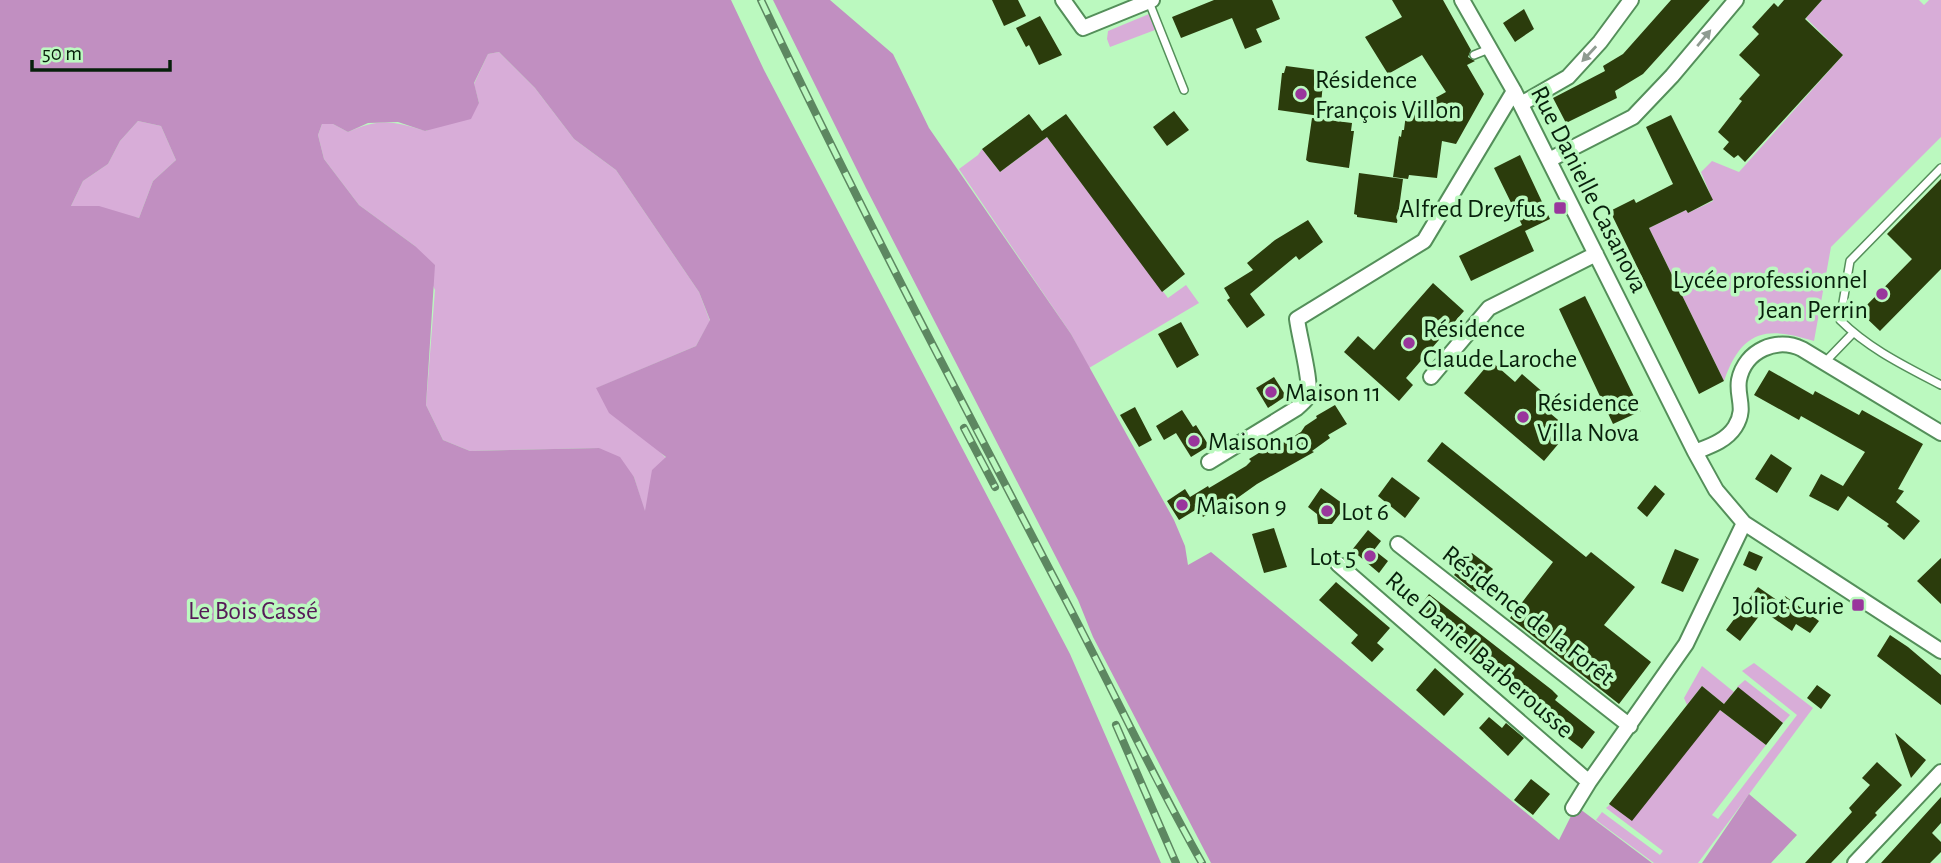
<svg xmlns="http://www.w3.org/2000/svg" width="1941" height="863" font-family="'Alegreya Sans',sans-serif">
<rect width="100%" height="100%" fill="#bbf9bf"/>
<path fill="#d8add8" d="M1822,0H1919L1924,5L1929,0H1941V137L1831,247L1814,341C1766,326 1742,330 1724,381L1649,228L1686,210L1688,213L1713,201L1701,172L1712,161L1739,172L1843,55L1806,18Z
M1149,14L1155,30L1110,47L1107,39L1108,31Z
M499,52L535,88L574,139L616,170L699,292L710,321L696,346L597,388L666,458L645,513L634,477L599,448L470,451L443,440L426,405L435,290L415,246L359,205L324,159L318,135L322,124H333L348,132C379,118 393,121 426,131L479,103L474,84L488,54Z
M138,121L161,126L176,160L153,181L139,218L71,206L83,181L108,164L120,141Z
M1047,137L1168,298L1186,285L1199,303L1089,368L1071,334L959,169L978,155L982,149L1000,172Z
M1754,663L1813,708L1698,863H1654L1596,820L1602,812L1660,855L1663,851L1606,808L1720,710L1766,745L1712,815L1718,819L1797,715L1742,671Z
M1702,666L1734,692L1724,704L1702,686L1687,705L1684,698Z
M1745,680L1790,715L1783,723L1737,687Z"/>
<path fill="#c18fc1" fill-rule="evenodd" d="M0,0H731L764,70L1070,654L1161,863H0ZM499,52L535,88L574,139L616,170L699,292L710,320L696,346L596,388L609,413L666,457L652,470L645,511L634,477L620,457L599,448L470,451L443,440L426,405L435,265L415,246L359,205L324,159L318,135L322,124H333L348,132L368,123L398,122L425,131L471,119L479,103L474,83L488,54ZM138,121L161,126L176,160L153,181L139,218L99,206H71L83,181L108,164L120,141Z
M773,0H830L893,54L929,128L1071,334L1174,520L1185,546L1188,565L1211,552L1559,840L1576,806L1652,863H1211L1093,637L1078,600L866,188Z
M1749,794L1797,835L1771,863H1702Z"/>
<path fill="#2b3c0c" d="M992,0H1018L1026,16L1004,26Z
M1214,0H1272L1280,19L1256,29L1262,42L1245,49L1232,18L1181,38L1172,17Z
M1392,0H1443L1471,50L1468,57L1475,61L1467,65L1484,94L1456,144L1442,141L1437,178L1409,175L1408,179L1393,177L1399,136L1401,137L1402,130H1404L1406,114L1446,92L1422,55L1388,74L1365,37L1402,17Z
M1671,0H1710L1643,74L1615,91L1617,98L1566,123L1553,98L1605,71L1603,66L1623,54Z
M1784,0H1822L1805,19L1843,55L1745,162L1738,155L1734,158L1723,149L1729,142L1718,132L1742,101L1739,99L1760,75L1739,55L1759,34L1752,27L1774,3L1778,7Z
M1524,9L1534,29L1515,42L1503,23Z
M1040,16L1062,55L1039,65L1029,45L1026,47L1016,28Z
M1286,66L1324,71L1320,116L1278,110L1282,73H1284Z
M1174,111L1189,130L1167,146L1153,127Z
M1029,114L1042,131L1066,114L1185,274L1162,292L1047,137L1000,172L982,149Z
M1671,115L1713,200L1688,213L1686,210L1649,228L1724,381L1699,394L1610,211L1634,199L1636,203L1673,184L1646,127Z
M1312,118L1352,123L1351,131H1354L1349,168L1309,162L1306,160Z
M1520,155L1550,219L1525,231L1534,251L1471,281L1459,256L1522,225L1494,168Z
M1359,173L1403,179L1397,223L1357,217V215L1354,214Z
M1941,179V269L1880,331L1860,312L1912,259L1887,234Z
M1308,220L1323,242L1299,260L1296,256L1250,294L1265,315L1247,328L1227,300L1230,298L1224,288L1253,270L1247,263L1275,240Z
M1433,283L1464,311L1406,378L1413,385L1399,401L1344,352L1358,336L1374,350Z
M1585,296L1641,411L1613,424L1559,309Z
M1181,322L1199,355L1177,368L1158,334Z
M1491,361L1515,382L1522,374L1545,394L1538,403L1570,430L1544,461L1464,393Z
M1769,370L1813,395L1815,391L1859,415L1862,410L1923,444L1898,489L1904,491L1896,502L1920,521L1904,540L1887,526L1889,524L1848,496L1838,511L1809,496L1821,474L1843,486L1865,452L1801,416L1799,420L1754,395Z
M1274,377L1286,396L1268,408L1256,388Z
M1335,405L1347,424L1328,435L1330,438L1312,451L1314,452L1257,484L1222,509L1220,506L1203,517L1194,503L1197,509L1179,520L1167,501L1185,489L1190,497L1208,486L1209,488L1246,466L1251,461L1249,459L1262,451L1263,453L1272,449L1301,432L1305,426L1317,418L1316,416Z
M1135,407L1152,440L1139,447L1120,415Z
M1182,410L1193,427L1196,425L1209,446L1191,457L1176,433L1164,440L1156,426Z
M1442,442L1586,557L1591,552L1635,587L1604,625L1651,662L1619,704L1510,618L1553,562L1427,461Z
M1771,454L1792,468L1777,493L1755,479Z
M1392,477L1420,498L1405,518L1378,496Z
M1655,485L1665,494L1647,517L1637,508Z
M1321,488L1346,506L1332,524H1318L1317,514L1308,507Z
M1274,528L1287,567L1264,573L1252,534Z
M1368,530L1381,541L1374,550L1388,561L1379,573L1352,550Z
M1675,549L1699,559L1683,592L1661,583Z
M1749,551L1763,557L1756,571L1743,565Z
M1472,553L1493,569L1475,592L1454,575Z
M1941,558V604L1917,581Z
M1336,582L1390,628L1377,643L1384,649L1372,662L1351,643L1358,635L1319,600Z
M1758,587L1781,603L1785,596L1819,621L1810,633L1796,624L1792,631L1763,611L1740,641L1726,630Z
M1429,594L1552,690L1558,696L1555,700L1595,732L1582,749L1552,726L1555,722L1472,658L1473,657L1466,651L1468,649L1418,609Z
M1890,635L1908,647L1941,675V705L1877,656Z
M1435,668L1464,694L1444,716L1416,690Z
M1817,685L1831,695L1821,709L1807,698Z
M1702,686L1724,704L1738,687L1783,723L1766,745L1720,710L1632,821L1609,804Z
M1489,717L1502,728L1506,723L1524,738L1508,756L1479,728Z
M1895,733L1926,760L1911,778Z
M1877,762L1902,785L1875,813L1877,815L1831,863H1805L1852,812L1849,808L1870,785L1862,778Z
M1531,779L1550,794L1533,815L1514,800Z
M1941,797V823L1932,833L1941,842V852L1930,863H1881Z"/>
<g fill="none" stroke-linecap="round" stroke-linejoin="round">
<g stroke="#548f5a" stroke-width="10">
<path id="lane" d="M1149,2L1184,90
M1474,55L1489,49
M1941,168L1850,261L1840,320C1869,349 1905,366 1941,385
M1825,362L1853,333"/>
</g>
<g stroke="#548f5a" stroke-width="18">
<path id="street" d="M1063,0L1083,28L1152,0
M1462,0L1514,91L1695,452L1716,490L1744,523L1941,651
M1521,104L1568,77L1600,42L1631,0
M1549,160L1633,117L1672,76L1736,0
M1431,377L1489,308L1596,254
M1695,452C1710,446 1726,441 1735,427C1747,408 1736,397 1739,380C1745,350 1777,337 1802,349L1941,433
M1209,462L1297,408C1301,404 1306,401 1308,396C1312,383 1299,336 1297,319L1424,241L1514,91
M1398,544L1630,726
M1338,564L1589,782L1686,644L1744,523
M1573,808L1589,782
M1855,863L1941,772"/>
</g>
<use href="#lane" stroke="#fff" stroke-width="7"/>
<use href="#street" stroke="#fff" stroke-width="14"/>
<g stroke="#5d8761" stroke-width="8">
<path id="rail" d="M761,0C856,201 960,398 1063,595C1110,684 1152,775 1202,863
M964,428L995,487
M1116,725L1176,863"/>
</g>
<use href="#rail" stroke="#bbf9bf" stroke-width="5" stroke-dasharray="16" stroke-linecap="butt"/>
</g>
<defs><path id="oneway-solid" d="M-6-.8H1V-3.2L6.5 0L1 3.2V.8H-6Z" transform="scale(1.75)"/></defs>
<g fill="#8f9b91">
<use href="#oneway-solid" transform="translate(1704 38) rotate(-50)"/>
<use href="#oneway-solid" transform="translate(1589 54) rotate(133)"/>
</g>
<g fill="#99369c" stroke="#bbf9bf" stroke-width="2.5">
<circle cx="1301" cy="94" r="7"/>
<rect x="1553" y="201" width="14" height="14" rx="3.5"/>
<circle cx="1882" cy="294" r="7"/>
<circle cx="1409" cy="343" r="7"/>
<circle cx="1271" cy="392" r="7"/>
<circle cx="1523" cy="417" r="7"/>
<circle cx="1194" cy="441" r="7"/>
<circle cx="1182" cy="505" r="7"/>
<circle cx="1327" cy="511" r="7"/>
<circle cx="1370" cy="556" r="7"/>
<rect x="1851" y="598" width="14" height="14" rx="3.5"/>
</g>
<g text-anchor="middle" stroke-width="7" stroke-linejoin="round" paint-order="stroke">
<g font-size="26" fill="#07200b" stroke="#bbf9bf" text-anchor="start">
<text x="1315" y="88">Résidence<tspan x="1315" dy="30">François Villon</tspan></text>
<text x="1546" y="217" text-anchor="end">Alfred Dreyfus</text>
<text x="1868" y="288" text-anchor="end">Lycée professionnel<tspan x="1868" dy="30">Jean Perrin</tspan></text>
<text x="1423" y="337">Résidence<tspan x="1423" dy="30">Claude Laroche</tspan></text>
<text x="1285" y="401">Maison 11</text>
<text x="1537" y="411">Résidence<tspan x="1537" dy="30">Villa Nova</tspan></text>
<text x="1208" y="450">Maison 10</text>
<text x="1196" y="514">Maison 9</text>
<text x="1341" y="520">Lot 6</text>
<text x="1356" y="565" text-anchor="end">Lot 5</text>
<text x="1844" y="614" text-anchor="end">Joliot Curie</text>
</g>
<g font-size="26" fill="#07200b" stroke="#bbf9bf">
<text transform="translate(1590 189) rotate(63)" y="9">Rue Danielle Casanova</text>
<text transform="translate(1529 615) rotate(38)" y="9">Résidence de la Forêt</text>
<text transform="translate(1480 654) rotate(41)" y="9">Rue Daniel Barberousse</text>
</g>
<g font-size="26" fill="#561a58" stroke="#bbf9bf">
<text x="253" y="619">Le Bois Cassé</text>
</g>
</g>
<path d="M32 60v10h138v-10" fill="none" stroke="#07200b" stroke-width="3.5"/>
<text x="42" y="60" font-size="21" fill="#07200b" stroke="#bbf9bf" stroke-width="5" paint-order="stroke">50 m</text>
</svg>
